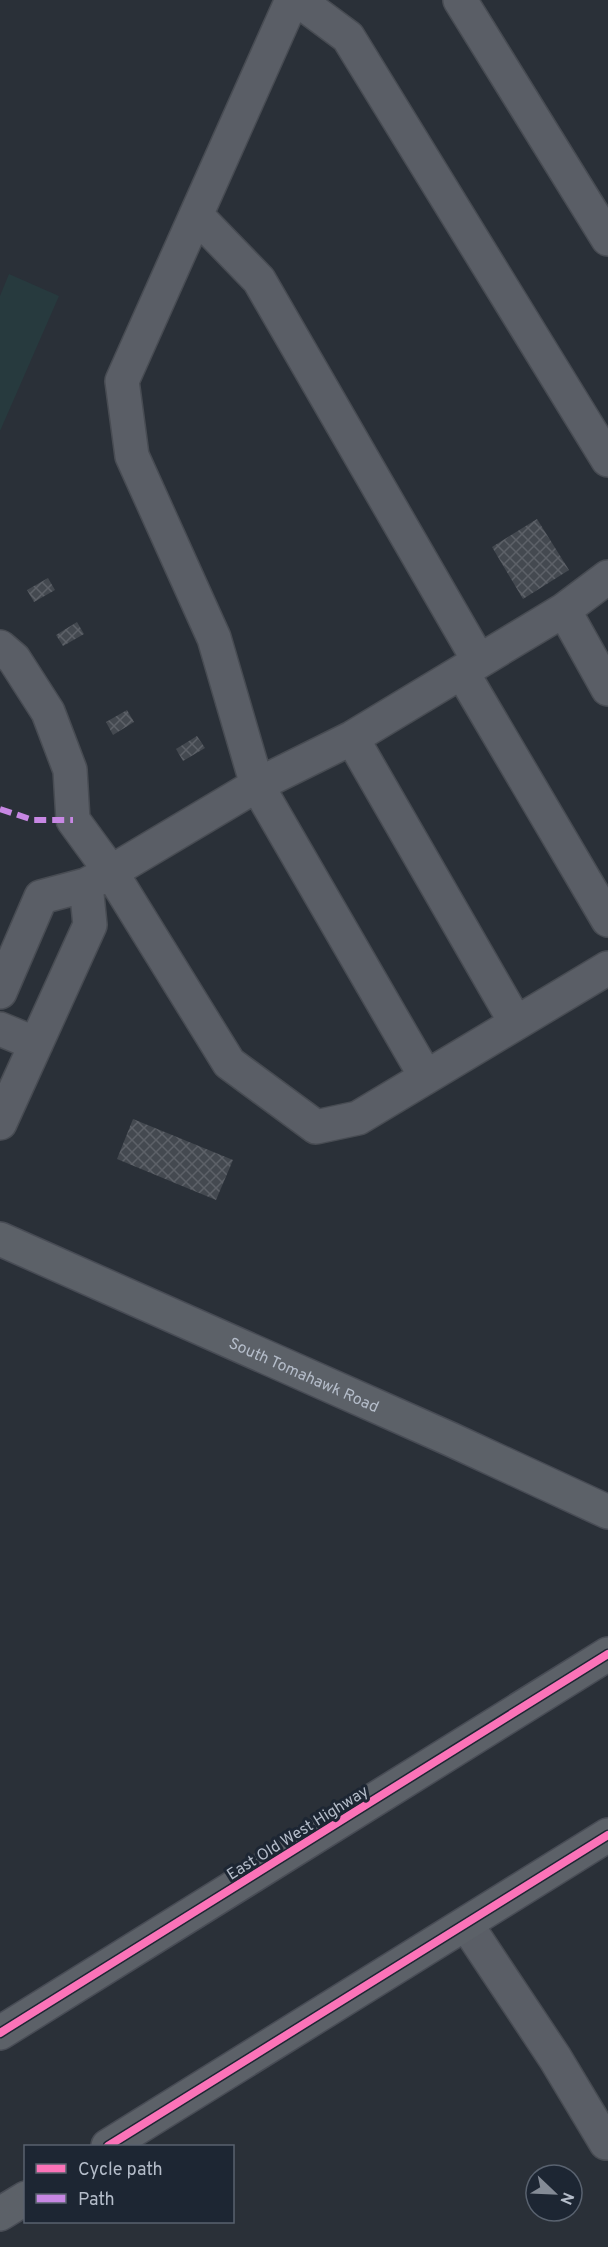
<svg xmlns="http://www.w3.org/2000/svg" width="608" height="2247" font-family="Overpass,sans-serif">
<defs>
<pattern id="building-cross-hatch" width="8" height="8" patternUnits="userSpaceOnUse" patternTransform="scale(1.5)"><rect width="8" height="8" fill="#444950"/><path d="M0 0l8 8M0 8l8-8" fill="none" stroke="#5d6168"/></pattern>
</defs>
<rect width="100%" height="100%" fill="#2a3038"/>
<path fill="#273a3e" d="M9,274L59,296L0,431V296Z"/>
<path fill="url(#building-cross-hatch)" d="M537,519L569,570L523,599L492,547Z
M48,578L55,590L34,602L27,590Z
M77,622L84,634L63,646L56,635Z
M127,710L134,722L113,735L106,722Z
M197,736L205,748L183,761L176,749Z
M133,1119L233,1160L216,1200L117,1159Z"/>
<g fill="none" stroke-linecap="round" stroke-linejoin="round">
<g stroke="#484c53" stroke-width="36">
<path id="minor" d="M292,0L122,381L132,456L214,638L257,785L426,1077
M298,0L348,37L608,460
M460,0L608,239
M196,215L259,280L479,661
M564,610L608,689
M0,647L14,659L48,712L70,770L73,820L111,872L229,1063L316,1127L358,1118L608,968
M462,672L608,920
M352,738L516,1023
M0,992L41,897L86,885L111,872L257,785L352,738L564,610L608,577
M0,1029L36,1044
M0,1123L90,925L86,885
M466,1924L555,2058L606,2143"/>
</g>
<g stroke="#484c55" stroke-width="36">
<g id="major">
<path id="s1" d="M0,1239L450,1439L608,1512"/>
<path d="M0,2033L608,1654"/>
<path d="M108,2146L608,1835"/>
<path d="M0,2214L26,2198"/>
</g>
</g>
<use href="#minor" stroke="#5a5e66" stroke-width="33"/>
<use href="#major" stroke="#5c6168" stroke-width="33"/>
<path stroke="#c787e3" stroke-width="6" stroke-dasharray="12 6" stroke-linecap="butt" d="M0,809L33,820H73"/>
<g stroke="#1d2633" stroke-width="11">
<path id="cycleway" d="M0,2033L608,1654
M108,2146L608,1835"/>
</g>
<use href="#cycleway" stroke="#fb73b8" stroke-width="8"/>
</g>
<g text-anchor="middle" stroke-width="6" stroke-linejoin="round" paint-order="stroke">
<g font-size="16" fill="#b4bcc9" stroke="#1d2633">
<text dy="6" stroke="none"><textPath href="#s1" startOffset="333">South Tomahawk Road</textPath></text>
<text transform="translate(297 1832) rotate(-32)" y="6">East Old West Highway</text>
</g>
</g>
<rect x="24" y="2145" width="210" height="78" fill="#1d2633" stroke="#59626f" stroke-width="1.5"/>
<rect x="36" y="2164" width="30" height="9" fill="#fb73b8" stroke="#59626f" stroke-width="1.5"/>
<text x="78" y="2175" font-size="18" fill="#b4bcc9">Cycle path</text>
<rect x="36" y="2194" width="30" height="9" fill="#c787e3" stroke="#59626f" stroke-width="1.5"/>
<text x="78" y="2205" font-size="18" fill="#b4bcc9">Path</text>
<g transform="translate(554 2193) rotate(113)"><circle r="28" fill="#1d2633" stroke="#59626f" stroke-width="1.5"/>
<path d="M0-4.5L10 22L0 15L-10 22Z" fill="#848b96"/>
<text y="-9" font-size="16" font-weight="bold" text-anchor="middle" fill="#b4bcc9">N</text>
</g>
</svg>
